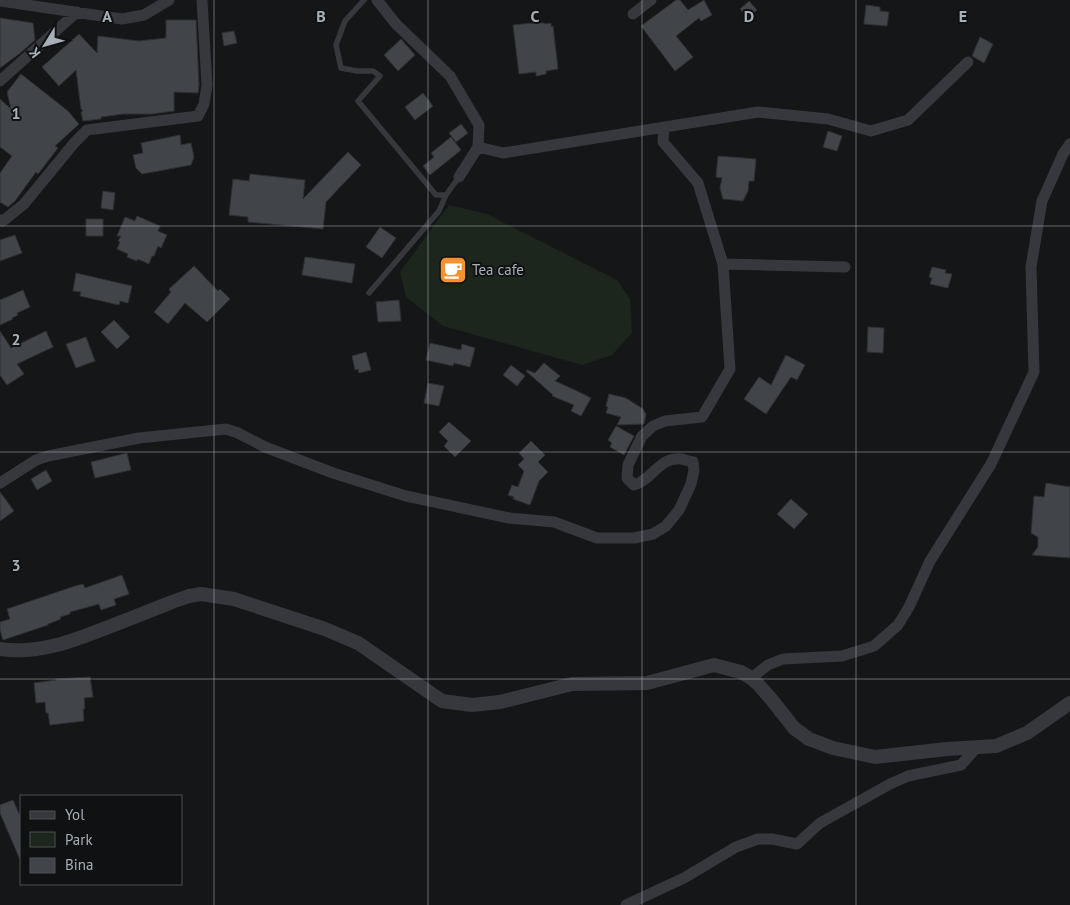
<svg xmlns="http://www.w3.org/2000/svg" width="1070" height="905" font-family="'PT Sans',sans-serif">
<rect width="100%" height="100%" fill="#151617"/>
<path fill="#1d261d" d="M449,205L487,214L617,280L630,299L632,333L612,355L582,365L443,326L406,297L400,272Z"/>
<path fill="#414448" stroke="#2f3034" d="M676,0H680L688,10L704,0L712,15L701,21L699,18L676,36L693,57L675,71L641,26Z
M749,1L757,10L748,18L740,9Z
M866,5L880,7V11L889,12L887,26L864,24Z
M0,18L33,23L35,40L19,54L0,68Z
M166,20H196L199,85L198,93L174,92V111L152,114H123L101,117V119L83,121L81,112L83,111L81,109L76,70L59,86L42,67L79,34L97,53L98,36L139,41L166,38Z
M534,23H544L545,24L551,23V27L553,26L558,69L546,71V74L536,76V72L519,74L513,25Z
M234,31L237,43L224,46L222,33Z
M980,37L993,44L984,63L972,56Z
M401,39L415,55L398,71L384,55Z
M21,74L68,111L79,124L55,146L58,148L38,174L36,172L15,201L8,207L0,202V173L12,156L0,147V99L11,109L7,92Z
M423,93L433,106L415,120L405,107Z
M461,124L468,133L456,142L449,133Z
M828,131L842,136L837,151L823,147Z
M180,135L181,145L191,143L194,157L191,165L142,174L136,168L133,155L143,153L141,143Z
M451,137L461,150L430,175L423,166L434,157L431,153Z
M348,152L361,165L326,202L323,229L248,222V217L229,215L233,179L249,181L250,174L305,180L303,199Z
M718,156L756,159L754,181H749L748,191L743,201L723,199L720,188L722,178L716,177Z
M103,191L115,193L113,210L101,208Z
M137,216L160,226L158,231L167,235L161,248L158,246L154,256H152L149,264L138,259L137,261L127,257L128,254L117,249L120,242L118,241L121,236H117L125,217L135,221Z
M86,219H103V236H86Z
M380,227L396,238L382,258L366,247Z
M15,235L22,253L0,261V240Z
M305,257L355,264L352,283L302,275Z
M194,266L218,291L220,289L230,299L207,322L185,303L168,324L154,312L171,292L169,289Z
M932,267L946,270L945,273L952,274L948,288L930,284L932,278L929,277Z
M76,273L132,286L128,303L120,301L119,305L80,296L81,292L73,291Z
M23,290L30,307L17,313L18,315L12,318L13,319L0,325V300Z
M399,300L401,321L378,322L376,302Z
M114,320L130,337L117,349L101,332Z
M868,327L884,328L883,353L867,352Z
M0,331L11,348L46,331L53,347L17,364L24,374L7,385L0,375Z
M86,337L95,361L76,368L66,344Z
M430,343L461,350L462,344L475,348L470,367L454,363L453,366L426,360Z
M366,352L371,370L359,373L358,369L355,370L352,356Z
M786,355L805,365L797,380L791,377L766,414L744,399L759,377L771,385Z
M544,363L560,376L555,381L575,390L591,398L581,416L571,411L574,405L552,396L553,395L526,371L527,370L535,373Z
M511,365L525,376L517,386L503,375Z
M428,383L444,386L439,406L424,403Z
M609,394L626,398L643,409L646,414L644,424L617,425L621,417L606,413L608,407L606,406Z
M449,422L471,441L455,457L444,446L448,441L439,432Z
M616,426L634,436L624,455L610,447L612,443L608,440Z
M531,441L545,455L538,462L548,472L539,481L530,505L513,499L514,497L508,495L512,485L518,487L524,471L518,465L524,459L519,453Z
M127,453L131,470L95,478L91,462Z
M46,470L52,481L37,490L31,479Z
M1046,483L1070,487V558L1032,555L1038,547V537L1031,533L1034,496L1044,497Z
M0,492L14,511L0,521Z
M791,499L808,514L794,529L777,514Z
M122,575L129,594L114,599L116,605L101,610L99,604L70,612V614L60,617L61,619L48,624V625L3,640L0,630V622L10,619L7,609L75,586L83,584L85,588Z
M90,677L93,697L84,698L85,709H83L84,721L50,725L48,713H46L45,702L36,703L34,683L56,680V679Z
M13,800L21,818V862L0,813V805Z"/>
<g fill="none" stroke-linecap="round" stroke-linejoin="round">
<path stroke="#36383d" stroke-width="5.5" d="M364,0L345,21L336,45L341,68L357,71H373L380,76L358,101L436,195H446L459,177
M369,293L439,211L446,195"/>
<path stroke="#36383d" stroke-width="11" d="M377,0L396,24L450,76L479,125L478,147L459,177
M0,1L122,19L144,15L169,0
M633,14L651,0
M0,81L77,12
M478,147L503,153L758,112L828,119L871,131L908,120L968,62
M0,220L3,221L24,204L75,142L87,130L198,116L204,104L207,85L202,0
M723,264L845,267
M0,483L36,460L48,456L139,438L226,429L238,433L265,447L333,473L406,496L509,518L554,522L597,538H634L653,534L666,526L679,510L691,484L694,470L693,462C688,461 682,458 677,459C659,459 650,481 634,485L627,478L628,465L642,436L653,426L665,421L702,417L730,369L723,264L698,183L663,142L664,127
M751,678L768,665L783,659L842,656L874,646L898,625L909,607L930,561L991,464L1034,372L1031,267L1042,201L1063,154L1070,144
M626,905L684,878L736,847L758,839H772L797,844L820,823L890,784L908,776L961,765L977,747"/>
<path stroke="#36383d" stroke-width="14" d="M0,649C38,655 76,640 111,626C132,618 152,610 172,602L189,596L201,594L234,599L325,629L358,643L442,701L472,705L500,702L572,684L647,683L714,665L741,672L751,678L758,684L772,700L794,728L809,739L833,748L875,757L947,749L996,746L1027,733L1070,703"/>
</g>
<path fill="none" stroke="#a7afb8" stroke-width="1" stroke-opacity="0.55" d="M214,0V905M428,0V905M642,0V905M856,0V905M0,226H1070M0,452H1070M0,679H1070"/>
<defs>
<g id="cafe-square" transform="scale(1.4375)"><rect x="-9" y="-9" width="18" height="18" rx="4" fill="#f7912d" stroke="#101112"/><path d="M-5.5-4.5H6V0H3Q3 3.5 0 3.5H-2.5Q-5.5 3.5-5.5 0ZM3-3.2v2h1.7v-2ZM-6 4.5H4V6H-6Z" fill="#fff"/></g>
</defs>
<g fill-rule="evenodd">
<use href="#cafe-square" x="453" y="270"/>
</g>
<g text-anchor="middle" stroke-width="4" stroke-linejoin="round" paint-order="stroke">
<g font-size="15" fill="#a7afb8" stroke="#101112" text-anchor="start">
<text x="472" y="275">Tea cafe</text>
</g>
</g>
<g font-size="16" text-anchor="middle" font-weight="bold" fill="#a7afb8" stroke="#101112" stroke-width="4" stroke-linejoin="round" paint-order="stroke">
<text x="107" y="22">A</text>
<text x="321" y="22">B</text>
<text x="535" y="22">C</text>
<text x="749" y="22">D</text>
<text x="963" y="22">E</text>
<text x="16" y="119">1</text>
<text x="16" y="345">2</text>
<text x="16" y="571">3</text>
</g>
<rect x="20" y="795" width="162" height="90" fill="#101112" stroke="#4c5054"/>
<rect x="30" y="811" width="25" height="8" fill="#36383d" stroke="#4c5054"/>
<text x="65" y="820" font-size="15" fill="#a7afb8">Yol</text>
<rect x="30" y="832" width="25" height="15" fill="#1d261d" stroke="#4c5054"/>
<text x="65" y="845" font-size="15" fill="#a7afb8">Park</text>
<rect x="30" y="858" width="25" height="15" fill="#414448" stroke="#4c5054"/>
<text x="65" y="870" font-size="15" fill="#a7afb8">Bina</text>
<g transform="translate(45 45) rotate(233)" stroke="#101112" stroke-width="4" paint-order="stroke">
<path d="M0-4L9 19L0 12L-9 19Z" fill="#a7afb8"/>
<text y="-8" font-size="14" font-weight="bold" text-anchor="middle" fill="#a7afb8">K</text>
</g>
</svg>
